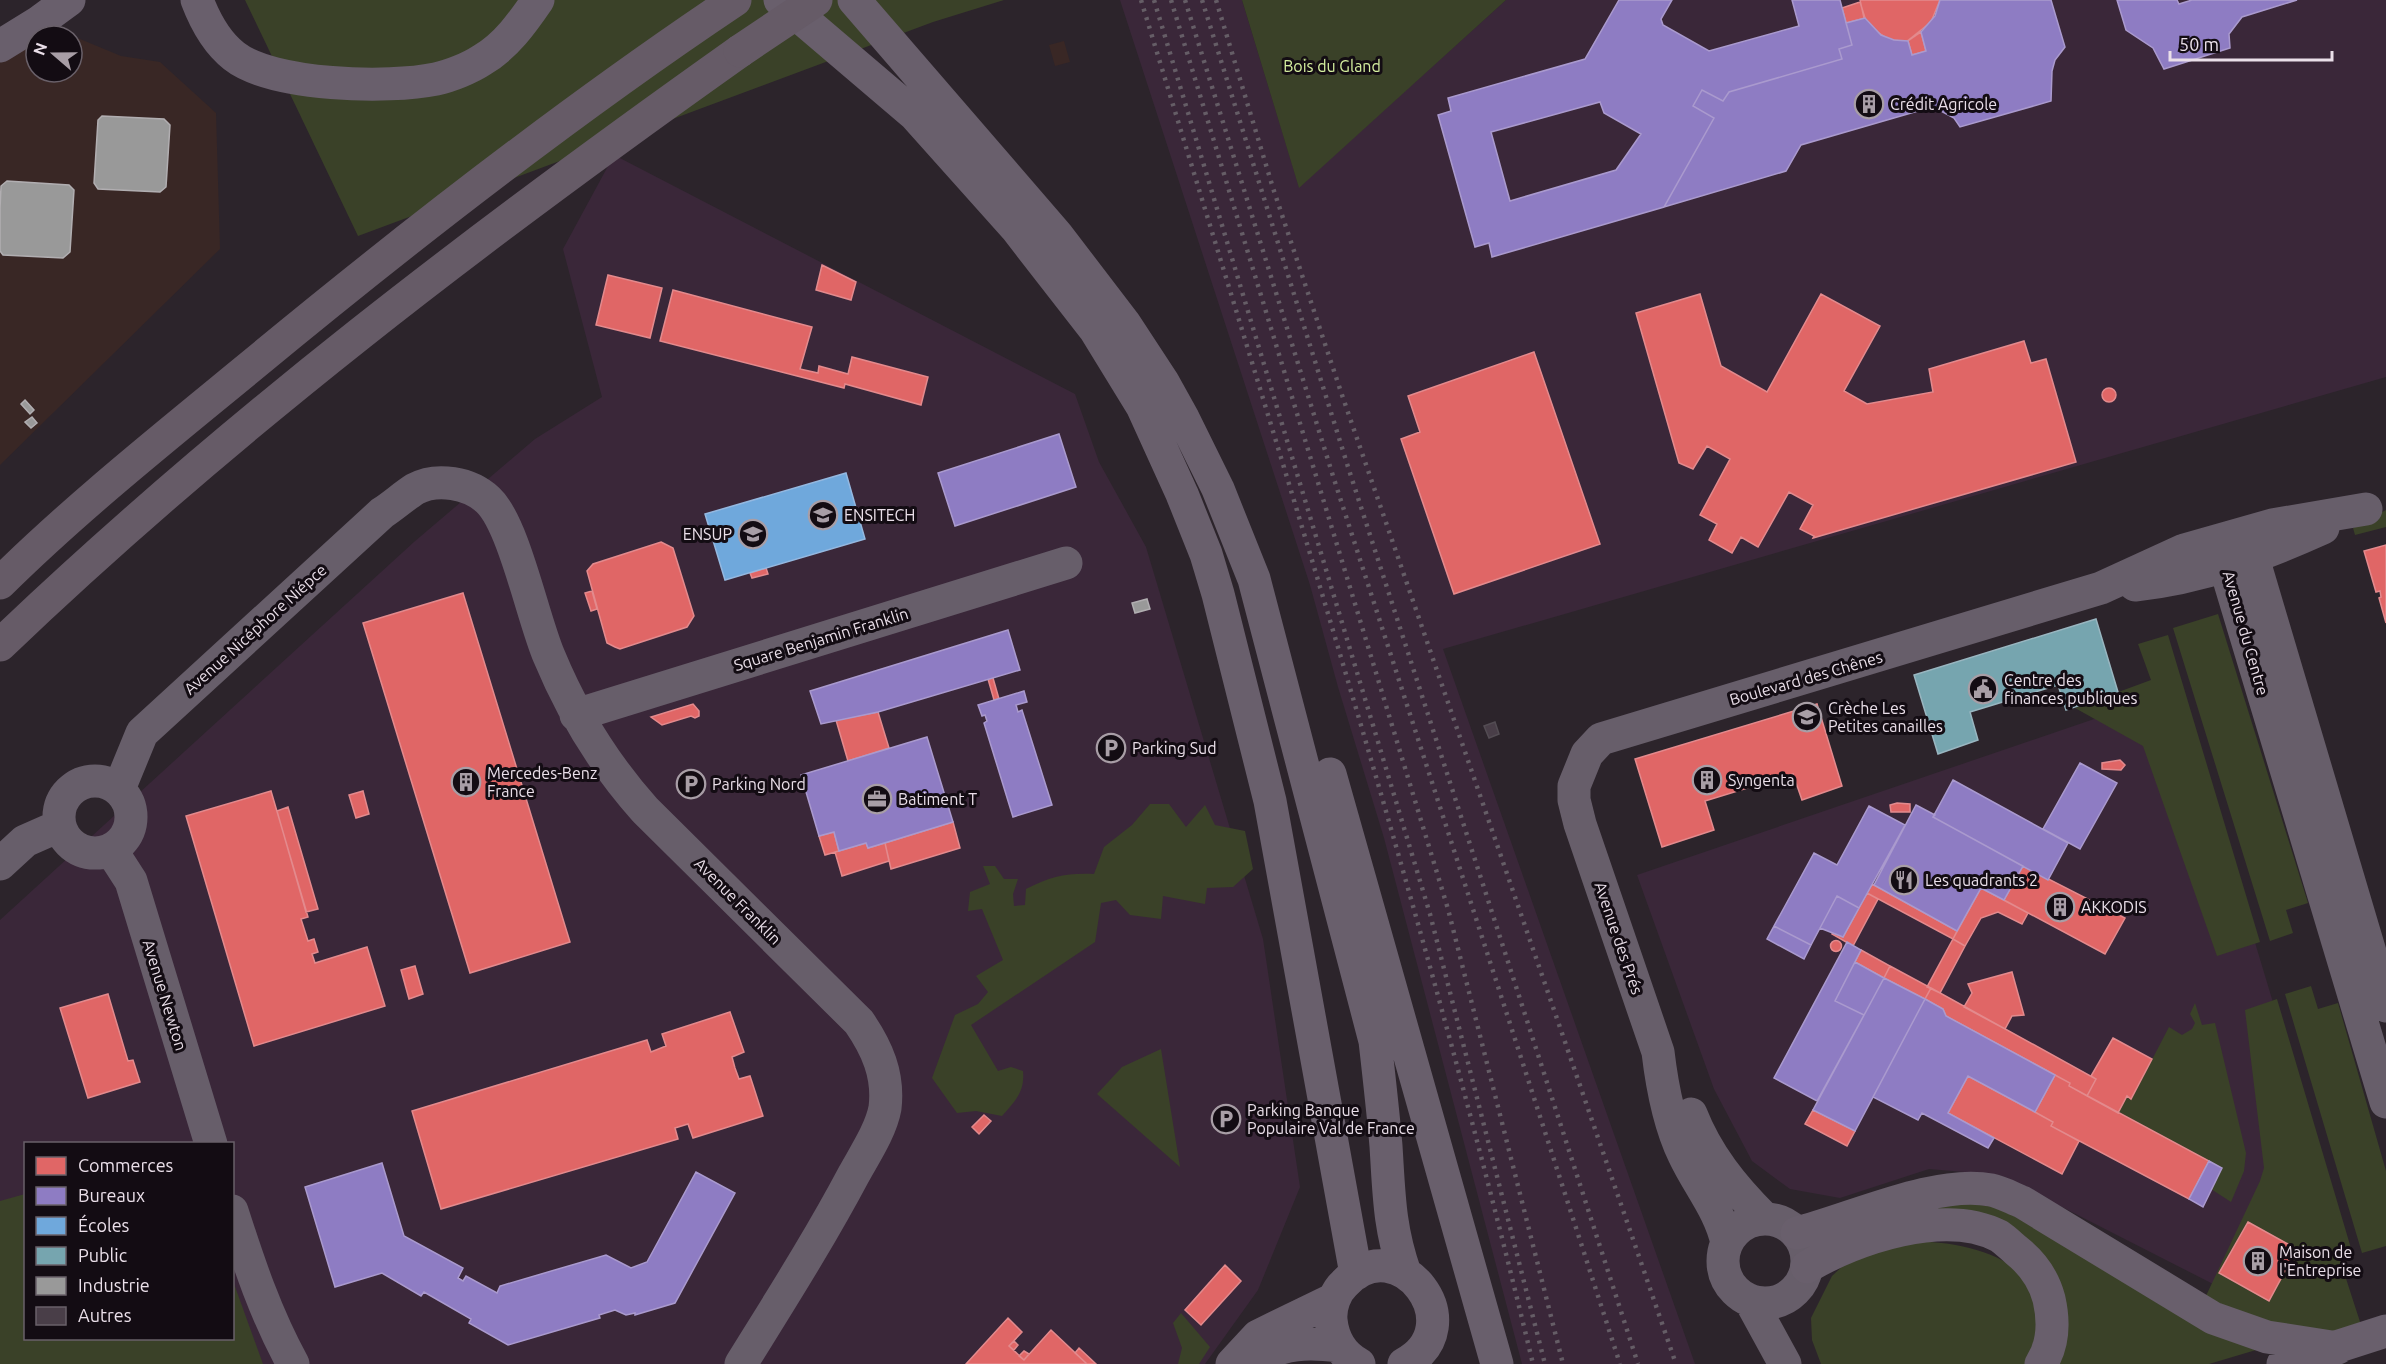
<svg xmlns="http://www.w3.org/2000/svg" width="2386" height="1364" font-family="Ubuntu,sans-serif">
<rect width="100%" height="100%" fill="#2c242b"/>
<path fill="#3a2739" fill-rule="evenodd" d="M1120,0H1242L1299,187L1506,0H2386V377L1443,649L1695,1364H1522L1384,838L1338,687L1310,585Z
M614,155L1075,394L1099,462L1146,547L1263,939L1300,1187L1258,1290L1205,1364H0V920L414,542L535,439L602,397L563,249ZM26,1144H232V1338H26Z
M2179,690L2343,1235L2270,1313L1999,1175L1929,1169L1840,1198L1790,1189L1752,1161L1714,1089L1637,875Z"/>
<path fill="#392725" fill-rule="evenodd" d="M39,22L121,56L160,62L216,113L220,249L0,465V46ZM36,36H72V72H36Z
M1064,41L1070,62L1055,66L1049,45Z"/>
<path fill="#3a4128" d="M245,0H1004L933,22L358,236Z
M1242,0H1506L1299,188Z
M2386,510V527L2355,535L2353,528Z
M2218,614L2308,903L2286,910L2293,933L2270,941L2173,628Z
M2168,635L2260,942L2217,956L2143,746L2075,708L2151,680L2138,644Z
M1150,804H1169L1186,827L1205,805L1215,825L1245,831L1253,869L1233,887L1207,888L1205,904L1163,896L1161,919L1130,915L1116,900L1101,903L1095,942L971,1025L998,1071L1011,1067L1023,1071C1025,1092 1015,1101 1002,1116L976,1111L957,1113L932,1078L955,1015L978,1004L988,992L976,976L1003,960L982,909L968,911L970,892L990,884L983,866H995L1004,879H1018L1013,894L1014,906L1025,905L1026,889C1052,876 1066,873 1094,874L1104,847L1132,825Z
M2311,986L2318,1009L2338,1003L2386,1171V1246L2362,1253L2285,994Z
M2277,999L2353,1255L2340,1260L2362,1328C2310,1346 2253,1317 2205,1298L2260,1181L2264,1168L2245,1010Z
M2195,1003L2202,1025L2215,1023L2246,1153L2244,1171L2231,1202L2211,1189L2222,1168L2118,1113L2127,1096L2132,1098L2169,1027L2182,1035L2192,1029L2195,1023L2190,1014Z
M1161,1049L1180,1167L1097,1094L1122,1067Z
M25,1194L26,1338H232L233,1281L263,1364H0V1201Z
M1955,1201L2007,1209L2256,1350L2209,1364H2055L2045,1257L1896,1211Z
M1907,1241C1984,1241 2073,1269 2025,1364H1821L1812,1340L1811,1318L1832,1276L1847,1262Z
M1181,1313L1210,1347L1199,1364H1178L1182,1348L1173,1323Z"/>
<path fill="#e06666" stroke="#e38a8d" stroke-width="1.5" d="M1860,0H1940L1931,22L1906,42L1888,39L1877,32L1864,18Z
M1860,2L1865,18L1846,23L1842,8Z
M1921,32L1926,51L1912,55L1908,41Z
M822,265L856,282L851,300L816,290Z
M608,275L662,288L650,338L596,325Z
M673,290L812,327L800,369L818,373L819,366L848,374L852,357L928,377L921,405L845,384L844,388L660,341Z
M1700,294L1721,366L1767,392L1821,294L1880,326L1844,391L1867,404L1933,392L1929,369L2024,341L2031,363L2046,359L2076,462L1813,538L1814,536L1800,529L1813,505L1789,492L1758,547L1741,537L1732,553L1709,540L1717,524L1700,515L1730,459L1707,446L1693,469L1679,463L1636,313Z
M1534,352L1600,544L1454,594L1401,439L1420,432L1408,396Z
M2102 395a7 7 0 1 1 14 0a7 7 0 1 1-14 0Z
M661,542L673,548L694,616L687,627L620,649L615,647L607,643L587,571L593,564Z
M2386,545V623L2379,598L2381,597L2380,591L2376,592L2364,551Z
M766,568L768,574L752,578L750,573Z
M592,591L597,609L591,611L585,593Z
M463,593L570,942L470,973L363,623Z
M993,678L999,699L994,700L988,679Z
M693,704L699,711V716L695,718L691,716L662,725L651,717Z
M1817,704L1842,786L1802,800L1793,774L1705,801L1714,830L1662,847L1635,759Z
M878,712L889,748L848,761L836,720Z
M2120,760L2125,765L2121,770L2102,769V763Z
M271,791L308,917L301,919L308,941L314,939L318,952L312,954L315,963L367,947L385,1006L254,1046L186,816Z
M363,791L369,814L356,818L349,795Z
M1897,803L1910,804V812H1891L1890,805Z
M288,807L318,909L306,912L277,811Z
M953,822L960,848L891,869L885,843Z
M834,832L839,851L825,855L819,836Z
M866,843L868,848L885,843L889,861L842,876L835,852Z
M2023,866L2125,918L2105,954L2004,900Z
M1872,884L1957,931L1953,939L1867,893Z
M1981,888L2028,913L2022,924L1998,912L1981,918L1965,946L1953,939Z
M1867,893L1878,899L1853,946L1832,934L1833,932L1843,937Z
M1953,939L1965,946L1940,993L1927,987Z
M1830.5 946a5.5 5.5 0 1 1 11 0a5.5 5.5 0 1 1-11 0Z
M1861,950L1890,966L1884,978L1855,962Z
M415,966L423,994L409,999L401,970Z
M1890,966L1931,988L1925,999L1884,978Z
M2012,972L2024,1015L2012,1016L2005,1029L1964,1007L1972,993L1968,984Z
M1931,988L2096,1079L2087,1096L2069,1086L2070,1083L1946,1016L1943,1009L1925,999Z
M108,994L128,1061L133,1060L140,1082L88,1098L60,1008Z
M730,1012L744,1052L732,1057L735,1068L739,1079L750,1076L763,1116L693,1138L688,1124L675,1128L678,1139L441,1209L412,1111L647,1040L651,1052L666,1046L662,1034Z
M2113,1038L2152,1059L2131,1099L2127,1096L2118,1113L2087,1096L2096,1079L2091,1076Z
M2055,1075L2070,1083L2069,1086L2209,1161L2189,1199L2051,1126L2053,1122L2035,1112Z
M1968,1076L2053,1122L2051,1126L2079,1141L2062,1174L1948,1113Z
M1813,1110L1855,1131L1847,1146L1805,1124Z
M984,1115L991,1121L979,1134L972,1127Z
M2248,1222L2297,1249L2269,1301L2219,1273Z
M1225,1265L1241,1281L1201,1325L1185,1310Z
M1008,1318L1022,1332L1009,1346L1024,1360L1051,1330L1087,1364H966Z
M1014,1341L1018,1345L1014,1350L1009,1346Z
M1079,1348L1096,1364H1087L1075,1353Z
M1024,1351L1029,1354L1024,1360L1019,1356Z"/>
<path fill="#8e7cc3" stroke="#aa9ace" stroke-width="1.5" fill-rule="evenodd" d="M1619,0H1672L1661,19L1663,25L1709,51L1799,26L1792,0H1840L1852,45L1839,49L1842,59L1729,92L1723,101L1702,90L1693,106L1714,118L1664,207L1492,257L1489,243L1475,247L1438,115L1451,111L1448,98L1585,59ZM1600,102L1604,113L1641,134L1616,170L1510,201L1491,132Z
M1940,0H2051L2065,47L2055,60L2052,71L2051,101L1960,127L1954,118L1941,111H1918L1801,145L1786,171L1664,207L1714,118L1693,106L1702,90L1723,101L1729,92L1842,59L1839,49L1852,45L1846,23L1865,18L1881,35L1894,40L1908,41L1912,55L1926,51L1921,32L1935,16Z
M2117,0H2177L2179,4L2192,0H2297L2242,17L2229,34L2230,48L2164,69L2153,48L2126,30Z
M1059,434L1076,487L955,526L938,473Z
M1008,630L1020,670L878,712L821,724L810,691Z
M1024,691L1027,702L1016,705L1018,712L1022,710L1052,805L1013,817L984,723L987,721L985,715L982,716L978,705Z
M927,737L953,822L868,848L866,843L839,851L834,832L819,836L801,775Z
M2080,763L2117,783L2080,849L2043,829Z
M1953,780L2068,843L2048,880L1933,817Z
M1916,805L1935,815L1933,817L2023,866L2004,900L1981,888L1957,931L1874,885Z
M1869,806L1905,825L1859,908L1837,896L1811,945L1774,926L1814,853L1837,865Z
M1837,896L1859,908L1843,937L1820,928Z
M1774,926L1811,945L1804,959L1767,939Z
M1847,942L1861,950L1835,1001L1864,1015L1817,1101L1774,1078Z
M1855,962L1884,978L1864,1015L1835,1001Z
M1884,978L1925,999L1855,1131L1813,1110Z
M1925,999L1943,1009L1946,1016L2055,1075L2035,1112L1968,1076L1948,1113L1994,1138L1988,1148L1922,1113L1918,1120L1873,1097Z
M2209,1161L2222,1168L2203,1207L2189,1199Z
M382,1163L404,1236L463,1268L458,1278L463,1281L466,1276L497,1293L500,1286L606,1255L631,1268L647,1262L696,1172L735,1193L675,1303L635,1315V1313L626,1315L615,1310L599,1315L600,1318L593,1320L508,1345L469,1323L471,1319L424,1292L421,1296L382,1273L335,1287L305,1187Z"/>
<path fill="#6fa8dc" stroke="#94b8e0" stroke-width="1.5" d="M846,473L865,539L725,580L705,514Z"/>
<path fill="#76a5af" stroke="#99b6c0" stroke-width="1.5" d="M2096,619L2118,692L2066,710L2058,685L1970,712L1978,740L1938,754L1914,675Z"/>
<path fill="#999" stroke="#b1aeb1" stroke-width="1.5" d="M102,116L164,119L170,125L166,187L160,192L98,189L94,183L98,120Z
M7,181L69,185L74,190L70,252L63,258L3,255L0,251V210L1,186Z
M25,400L34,410L30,414L21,404Z
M32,417L37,423L31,428L25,422Z
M1147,599L1150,609L1135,613L1132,603Z"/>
<path fill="#493e48" stroke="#534c53" stroke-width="1.5" d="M1495,722L1499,734L1489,738L1484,726Z"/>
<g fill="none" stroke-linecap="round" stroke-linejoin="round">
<path stroke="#675e6a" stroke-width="33" d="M2230,537L2225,566L2386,1102
M2230,537L2253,558L2386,1006
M2135,585C2201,578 2263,555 2323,528
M576,715L1066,563
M59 817a36 36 0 1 1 72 0a36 36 0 1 1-72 0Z
M119,789L142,733L382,513C393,506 404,496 415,489C437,477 470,483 488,500C514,524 533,619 549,656C573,714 603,763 645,810L859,1022C877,1048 889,1075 885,1108C881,1130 865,1154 854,1174C819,1240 780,1301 741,1364
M111,850L131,881L211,1144
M0,864L25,841L59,826
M1691,1114C1707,1155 1733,1187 1764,1218
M232,1211C249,1264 266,1315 293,1364
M1723 1261a42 42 0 1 1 84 0a42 42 0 1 1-84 0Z
M1727,1243C1720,1210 1698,1185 1684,1155C1669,1124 1662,1086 1658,1052L1580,824L1574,800V786L1587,754L1601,739L2101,588L2184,550L2272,525L2366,509
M1750,1300L1785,1364"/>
<path stroke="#695f6c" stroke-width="33" d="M197,0C205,21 216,42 234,56C272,86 389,89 436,79C450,76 470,68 482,60C506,46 523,22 538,0
M780,0L915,115L1016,228L1096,331L1142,406L1182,494L1206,554L1218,594L1270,801L1356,1274
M854,0L1057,235L1125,324L1163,382L1183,418L1218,489L1254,579L1375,1041C1379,1076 1383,1111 1386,1146C1389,1193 1389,1228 1405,1273
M0,46L39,22L69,0
M1330,774L1497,1364
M1797,1233C1852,1219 1937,1179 1991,1190C2001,1192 2012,1198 2022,1202L2213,1318L2267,1337L2338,1348
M1807,1267C1855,1238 1945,1208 1999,1236C2005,1240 2011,1246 2017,1251C2032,1263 2044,1280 2049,1299C2054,1321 2054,1344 2041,1364
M1257,1358C1285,1343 1307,1342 1338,1346
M1232,1364L1258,1336L1334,1299
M1359,1364C1342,1355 1333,1339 1331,1320C1330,1307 1335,1292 1345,1283C1398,1226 1475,1326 1404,1364
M2283,1364L2386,1331"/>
<path stroke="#665b67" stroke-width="33" d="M0,583C77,507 166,436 250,367C406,238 566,113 735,0
M0,645C229,426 482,234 740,51"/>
<path stroke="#655d66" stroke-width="4.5" stroke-dasharray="3 6" stroke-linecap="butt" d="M1141,0C1279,453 1423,904 1533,1364
M1154,0L1430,914L1545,1364
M1171,0L1448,909L1563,1364
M1185,0L1333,476L1620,1364
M1202,0L1349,470L1638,1364
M1216,0L1273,188L1341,392L1676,1364"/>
<path stroke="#665b67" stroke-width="33" d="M740,51L816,0"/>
</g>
<defs>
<g id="building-ring" transform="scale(1.5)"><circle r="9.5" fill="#130c13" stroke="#a89ea6" stroke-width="1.5"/><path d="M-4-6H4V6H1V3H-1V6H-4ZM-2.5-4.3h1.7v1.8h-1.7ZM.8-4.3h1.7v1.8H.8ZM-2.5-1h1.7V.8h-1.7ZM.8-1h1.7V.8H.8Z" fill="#a89ea6"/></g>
<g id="university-ring" transform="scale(1.5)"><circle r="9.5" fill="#130c13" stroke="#a89ea6" stroke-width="1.5"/><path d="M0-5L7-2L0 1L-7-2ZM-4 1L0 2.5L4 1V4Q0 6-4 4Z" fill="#a89ea6"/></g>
<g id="civic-ring" transform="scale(1.5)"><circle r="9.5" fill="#130c13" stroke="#a89ea6" stroke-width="1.5"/><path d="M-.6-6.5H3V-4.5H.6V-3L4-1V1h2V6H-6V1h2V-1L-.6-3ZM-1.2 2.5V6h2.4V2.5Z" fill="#a89ea6"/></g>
<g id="school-ring" transform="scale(1.5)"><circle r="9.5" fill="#130c13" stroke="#a89ea6" stroke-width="1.5"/><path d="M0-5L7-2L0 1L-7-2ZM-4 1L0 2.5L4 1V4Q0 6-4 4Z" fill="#a89ea6"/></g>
<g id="parking-ring" transform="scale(1.5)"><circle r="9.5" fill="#130c13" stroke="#a89ea6" stroke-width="1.5"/><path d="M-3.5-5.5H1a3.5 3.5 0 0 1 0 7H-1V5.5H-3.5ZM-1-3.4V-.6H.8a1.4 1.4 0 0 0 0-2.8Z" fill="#a89ea6"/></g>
<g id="office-ring" transform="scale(1.5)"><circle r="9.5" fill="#130c13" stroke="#a89ea6" stroke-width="1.5"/><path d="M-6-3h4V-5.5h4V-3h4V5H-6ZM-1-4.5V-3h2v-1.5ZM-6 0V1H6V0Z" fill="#a89ea6"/></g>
<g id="restaurant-ring" transform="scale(1.5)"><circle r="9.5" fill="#130c13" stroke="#a89ea6" stroke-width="1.5"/><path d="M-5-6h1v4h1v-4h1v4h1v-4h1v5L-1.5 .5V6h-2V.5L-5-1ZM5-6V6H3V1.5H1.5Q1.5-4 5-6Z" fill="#a89ea6"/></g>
</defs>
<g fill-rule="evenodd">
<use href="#building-ring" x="1869" y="104"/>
<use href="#university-ring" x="823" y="515"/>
<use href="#university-ring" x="753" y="534"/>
<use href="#civic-ring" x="1983" y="689"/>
<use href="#school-ring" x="1807" y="717"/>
<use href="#parking-ring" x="1111" y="748"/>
<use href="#building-ring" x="1707" y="780"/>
<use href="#building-ring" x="466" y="782"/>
<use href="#parking-ring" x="691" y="784"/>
<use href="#office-ring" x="877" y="799"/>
<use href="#restaurant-ring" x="1904" y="880"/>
<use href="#building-ring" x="2060" y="907"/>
<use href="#parking-ring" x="1226" y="1119"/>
<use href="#building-ring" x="2258" y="1261"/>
</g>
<g text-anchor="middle" stroke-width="6" stroke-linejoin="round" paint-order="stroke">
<g font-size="16" fill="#d6f0a0" stroke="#130c13">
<text x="1332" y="72">Bois du Gland</text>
</g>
<g font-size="16" fill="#eadfe9" stroke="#130c13" text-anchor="start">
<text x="1890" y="110">Crédit Agricole</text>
<text x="844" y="521">ENSITECH</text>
<text x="732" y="540" text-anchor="end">ENSUP</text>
<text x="2004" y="686">Centre des<tspan x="2004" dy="18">finances publiques</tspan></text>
<text x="1828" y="714">Crèche Les<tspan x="1828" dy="18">Petites canailles</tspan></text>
<text x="1132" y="754">Parking Sud</text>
<text x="487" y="779">Mercedes-Benz<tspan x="487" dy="18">France</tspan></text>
<text x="1728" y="786">Syngenta</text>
<text x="712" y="790">Parking Nord</text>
<text x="898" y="805">Batiment T</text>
<text x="1925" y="886">Les quadrants 2</text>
<text x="2081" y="913">AKKODIS</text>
<text x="1247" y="1116">Parking Banque<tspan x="1247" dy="18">Populaire Val de France</tspan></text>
<text x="2279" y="1258">Maison de<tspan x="2279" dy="18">l'Entreprise</tspan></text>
</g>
<g font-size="16" fill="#eadfe9" stroke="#130c13">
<text transform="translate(255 629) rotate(-42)" y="6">Avenue Nicéphore Niépce</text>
<text transform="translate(2246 633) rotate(74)" y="6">Avenue du Centre</text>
<text transform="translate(821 639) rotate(-17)" y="6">Square Benjamin Franklin</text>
<text transform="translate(1806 678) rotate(-16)" y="6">Boulevard des Chênes</text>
<text transform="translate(738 901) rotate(45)" y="6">Avenue Franklin</text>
<text transform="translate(1619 938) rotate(71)" y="6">Avenue des Prés</text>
<text transform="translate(165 995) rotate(73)" y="6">Avenue Newton</text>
</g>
</g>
<rect x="24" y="1142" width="210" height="198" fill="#130c13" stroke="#696069" stroke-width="1.5"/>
<rect x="36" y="1157" width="30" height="18" fill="#e06666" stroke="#696069" stroke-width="1.5"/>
<text x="78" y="1172" font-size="18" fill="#eadfe9">Commerces</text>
<rect x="36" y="1187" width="30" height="18" fill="#8e7cc3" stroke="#696069" stroke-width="1.5"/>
<text x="78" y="1202" font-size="18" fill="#eadfe9">Bureaux</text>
<rect x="36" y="1217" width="30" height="18" fill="#6fa8dc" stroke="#696069" stroke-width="1.5"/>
<text x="78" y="1232" font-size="18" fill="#eadfe9">Écoles</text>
<rect x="36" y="1247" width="30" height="18" fill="#76a5af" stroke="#696069" stroke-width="1.5"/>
<text x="78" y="1262" font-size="18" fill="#eadfe9">Public</text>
<rect x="36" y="1277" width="30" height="18" fill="#999999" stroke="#696069" stroke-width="1.5"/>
<text x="78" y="1292" font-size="18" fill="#eadfe9">Industrie</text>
<rect x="36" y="1307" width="30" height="18" fill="#493e48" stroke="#696069" stroke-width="1.5"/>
<text x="78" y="1322" font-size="18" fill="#eadfe9">Autres</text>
<g transform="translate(54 54) rotate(290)"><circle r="28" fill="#130c13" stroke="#696069" stroke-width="1.5"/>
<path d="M0-4.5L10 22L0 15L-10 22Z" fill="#a89ea6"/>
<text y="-9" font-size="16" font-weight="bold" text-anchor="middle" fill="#eadfe9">N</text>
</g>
<path d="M2170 51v9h162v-9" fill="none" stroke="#eadfe9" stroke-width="3"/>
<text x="2179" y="51" font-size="18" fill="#eadfe9" stroke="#130c13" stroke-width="4.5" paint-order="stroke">50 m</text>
</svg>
